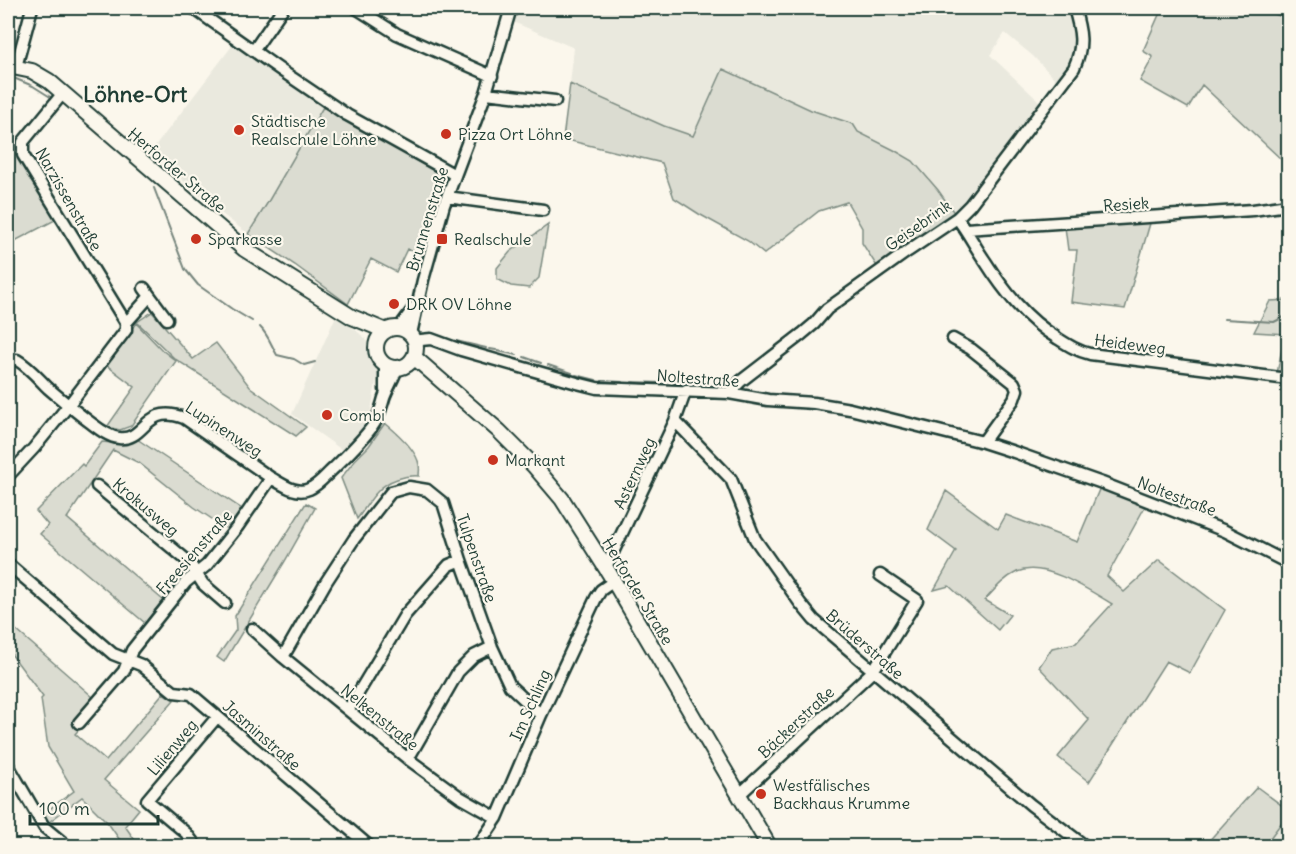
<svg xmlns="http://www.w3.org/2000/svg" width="1296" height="854" font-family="Delius,sans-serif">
<rect width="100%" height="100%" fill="#fbf7ec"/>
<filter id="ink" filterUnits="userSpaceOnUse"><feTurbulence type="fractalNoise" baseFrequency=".0167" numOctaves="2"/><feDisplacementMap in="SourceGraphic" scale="12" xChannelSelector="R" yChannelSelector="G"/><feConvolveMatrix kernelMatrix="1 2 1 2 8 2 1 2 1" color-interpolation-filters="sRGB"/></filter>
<g filter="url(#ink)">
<path fill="#eae9de" d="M515,8H1072L1078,55L1068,64L1056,80L1033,56L1005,33L990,55L1041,103L974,196L955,214L938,190L921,170L894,150L858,132L853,124L811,110L723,69L693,136L664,126L570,84L574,48L511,21Z
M235,42L323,107L268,202L248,234L208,203L151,152Z
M336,316L352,327L366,339L369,354L378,371L371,411L364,428L342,450L292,414Z
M1288,814V846H1271L1267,843Z"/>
<path fill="#dbdcd1" stroke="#7d8c82" stroke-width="1.5" d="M1162,8H1273L1272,13L1288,19V159L1282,160L1202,85L1188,108L1140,81L1153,57L1143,51Z
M723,69L811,110L853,124L858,132L894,150L913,161L938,190L955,214L878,268L862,243V228L847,202L819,211L764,254L748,241L699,214L674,198L662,163L563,139L570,84L664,126L693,136Z
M323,107L443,176L445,181L423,256L407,249L396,272L371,259L348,304L295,265L248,234L268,202Z
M8,148L18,156L57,219L13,242L8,231Z
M1151,220L1125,309L1071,302L1077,250H1068L1065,227Z
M548,225L539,278L529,288L511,286L497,279V268L510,252Z
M1288,300V364L1276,378L1285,334L1254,332L1270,301Z
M152,312L193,359L216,343L250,387L306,427L296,436L175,359L137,322Z
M136,323L162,350L176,361L131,426L120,430L107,427L135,387L105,364Z
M385,423C396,432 417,451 419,465C420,469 419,472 419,476C405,475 388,480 378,491C370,499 364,510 357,519L341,478L355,460L369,446Z
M137,439L242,509L227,529L194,507L139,463L113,450L67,518L163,600L145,623L40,534L48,525L36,511L82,464L84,466L102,442L125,444Z
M1101,485L1147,503L1107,576L1124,592L1159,560L1225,610L1190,673L1166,661L1089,782L1058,757L1089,720L1039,667L1052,648L1076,643L1112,604C1089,590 1044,560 1017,572C1004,578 995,589 985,600L1010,615L998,630L949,586L934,590L956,551L928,530L946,491L998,529L1006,515L1077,542Z
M306,503L315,508L285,561L224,662L217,657L236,630L235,616Z
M8,623L93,697L74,721L81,727L75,734L106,761L163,693L174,700L104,780L139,809L125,826L139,846H124L108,823L82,797L49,822L44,813L74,791L48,747L41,699L43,697L12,655L8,658Z
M1257,787L1288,810V814L1267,842L1271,846H1210L1206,844Z"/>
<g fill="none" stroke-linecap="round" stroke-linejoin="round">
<path stroke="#74847b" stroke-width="2" d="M16,79L33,86L52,98
M154,188L185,269L198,285L232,309L252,321
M1224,319L1274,322L1288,315
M260,327C269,336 271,345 277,355L294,359L304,365L315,362
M456,341L486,348
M490,349L496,350
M498,351L517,355
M524,357L541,363
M548,365L572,373
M576,375L596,380
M602,381L623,382
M632,382L661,383
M671,383L700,384"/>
<g stroke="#1f3d34" stroke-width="15">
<path id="minor" d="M193,8L282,71L347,115L455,175
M356,8L397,34L492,76
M254,50L283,8
M16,67L32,8
M486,93L555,101
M447,197L543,210
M957,218C968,232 975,247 985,261C1004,291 1026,319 1057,338C1068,345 1077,351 1090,354L1288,379
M966,229L1253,210L1288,205
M144,288L167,319
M126,323L150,296
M399,328L416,305
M411,334L423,280L444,205L486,93L511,8
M953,339L971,349L1014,383L1017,390L1014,399L983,442
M416,345L421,340L431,339L461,350L577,383L597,388L729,393L768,400L814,403L850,409L983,442L1014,452L1102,483L1225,531L1288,563
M17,360C29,367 38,378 48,388C62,400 76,412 91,423C99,429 109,437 119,438C146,441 144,403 184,418L271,478
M385,390V364
M729,393L741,381L802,334L814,324L827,309L908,251L957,218L970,205L1074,68C1084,46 1081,31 1074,8
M675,421L731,479L755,539L800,603L814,620L1031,805L1085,846
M8,476L34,448L68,406L126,330V323L23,155V142L63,93
M97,486L189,562L203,584L225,603
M8,564L113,654L141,665L174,692L191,694L369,846
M606,567L675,421L686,390
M252,629L283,657L408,759L460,797L497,818
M283,657L326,582L354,539L391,492L409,487L427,490L443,503L461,560L492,647L510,686L541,715
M348,710L405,615L449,565L461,560
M79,723L124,671L132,650L186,582L207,565L238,526L271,478C282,484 296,495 309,489C319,485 327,474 334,468C347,455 361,442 372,427C379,418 381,408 384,398C388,387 394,378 397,368
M408,759L458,672L474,656L492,647
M8,765L44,827L67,846
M739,795L873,671L917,600L880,575
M196,846L186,833L147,800L217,717
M478,846L497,818L541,715L596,598L601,590L614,581"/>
</g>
<g stroke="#1f3d34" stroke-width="18">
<path id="major" d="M8,66L32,71L49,81L244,249L352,317L386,331
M376 348a20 20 0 1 1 40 0a20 20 0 1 1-40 0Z
M414,357L499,431L534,466L562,499L609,573L769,846"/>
</g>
<use href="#minor" stroke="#fbf7ec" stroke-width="10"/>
<use href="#major" stroke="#fbf7ec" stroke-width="14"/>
</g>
</g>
<g fill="#c8321e" stroke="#fbf7ec" stroke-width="2">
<circle cx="239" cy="130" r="6"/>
<circle cx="446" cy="134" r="6"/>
<circle cx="196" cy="239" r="6"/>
<rect x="436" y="233" width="12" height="12" rx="3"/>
<circle cx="394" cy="304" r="6"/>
<circle cx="327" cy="415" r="6"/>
<circle cx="493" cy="460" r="6"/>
<circle cx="761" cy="794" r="6"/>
</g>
<g text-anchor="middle" stroke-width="4.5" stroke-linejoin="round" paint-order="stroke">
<g font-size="16" fill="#1f3d34" stroke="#fbf7ec" text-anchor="start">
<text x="251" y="127">Städtische<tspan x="251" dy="18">Realschule Löhne</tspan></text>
<text x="458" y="140">Pizza Ort Löhne</text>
<text x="208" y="245">Sparkasse</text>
<text x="454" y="245">Realschule</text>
<text x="406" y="310">DRK OV Löhne</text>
<text x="339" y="421">Combi</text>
<text x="505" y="466">Markant</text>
<text x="773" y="791">Westfälisches<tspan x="773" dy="18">Backhaus Krumme</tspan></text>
</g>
<g font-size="16" fill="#1f3d34" stroke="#fbf7ec">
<text transform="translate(177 170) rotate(40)" y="6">Herforder Straße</text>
<text transform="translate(69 199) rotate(60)" y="6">Narzissenstraße</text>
<text transform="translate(1126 204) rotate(-4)" y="6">Resiek</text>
<text transform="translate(427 219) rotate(-73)" y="6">Brunnenstraße</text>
<text transform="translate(918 225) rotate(-35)" y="6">Geisebrink</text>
<text transform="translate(1130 344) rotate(7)" y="6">Heideweg</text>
<text transform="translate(698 378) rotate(4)" y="6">Noltestraße</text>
<text transform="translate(224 429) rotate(33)" y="6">Lupinenweg</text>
<text transform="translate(634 473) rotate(-65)" y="6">Asternweg</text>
<text transform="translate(1177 496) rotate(21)" y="6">Noltestraße</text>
<text transform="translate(146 507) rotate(40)" y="6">Krokusweg</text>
<text transform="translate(194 552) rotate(-49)" y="6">Freesienstraße</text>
<text transform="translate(477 558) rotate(71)" y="6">Tulpenstraße</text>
<text transform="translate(638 591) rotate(59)" y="6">Herforder Straße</text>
<text transform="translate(865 644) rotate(41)" y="6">Brüderstraße</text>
<text transform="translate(530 705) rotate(-66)" y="6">Im Schling</text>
<text transform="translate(380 717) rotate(39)" y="6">Nelkenstraße</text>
<text transform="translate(796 722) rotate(-43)" y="6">Bäckerstraße</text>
<text transform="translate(262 735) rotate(41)" y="6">Jasminstraße</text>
<text transform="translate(172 747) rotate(-50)" y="6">Lilienweg</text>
</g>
<g font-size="22" font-weight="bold" fill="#1f3d34" stroke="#fbf7ec">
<text x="135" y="102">Löhne-Ort</text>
</g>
</g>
<rect width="1296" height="854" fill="none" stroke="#fbf7ec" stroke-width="30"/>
<rect x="15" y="15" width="1266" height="824" fill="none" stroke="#1f3d34" stroke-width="2" filter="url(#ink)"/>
<path d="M30 815v9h128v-9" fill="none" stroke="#1f3d34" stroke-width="3"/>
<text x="39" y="815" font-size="18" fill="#1f3d34" stroke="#fbf7ec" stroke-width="4.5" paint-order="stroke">100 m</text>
</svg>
